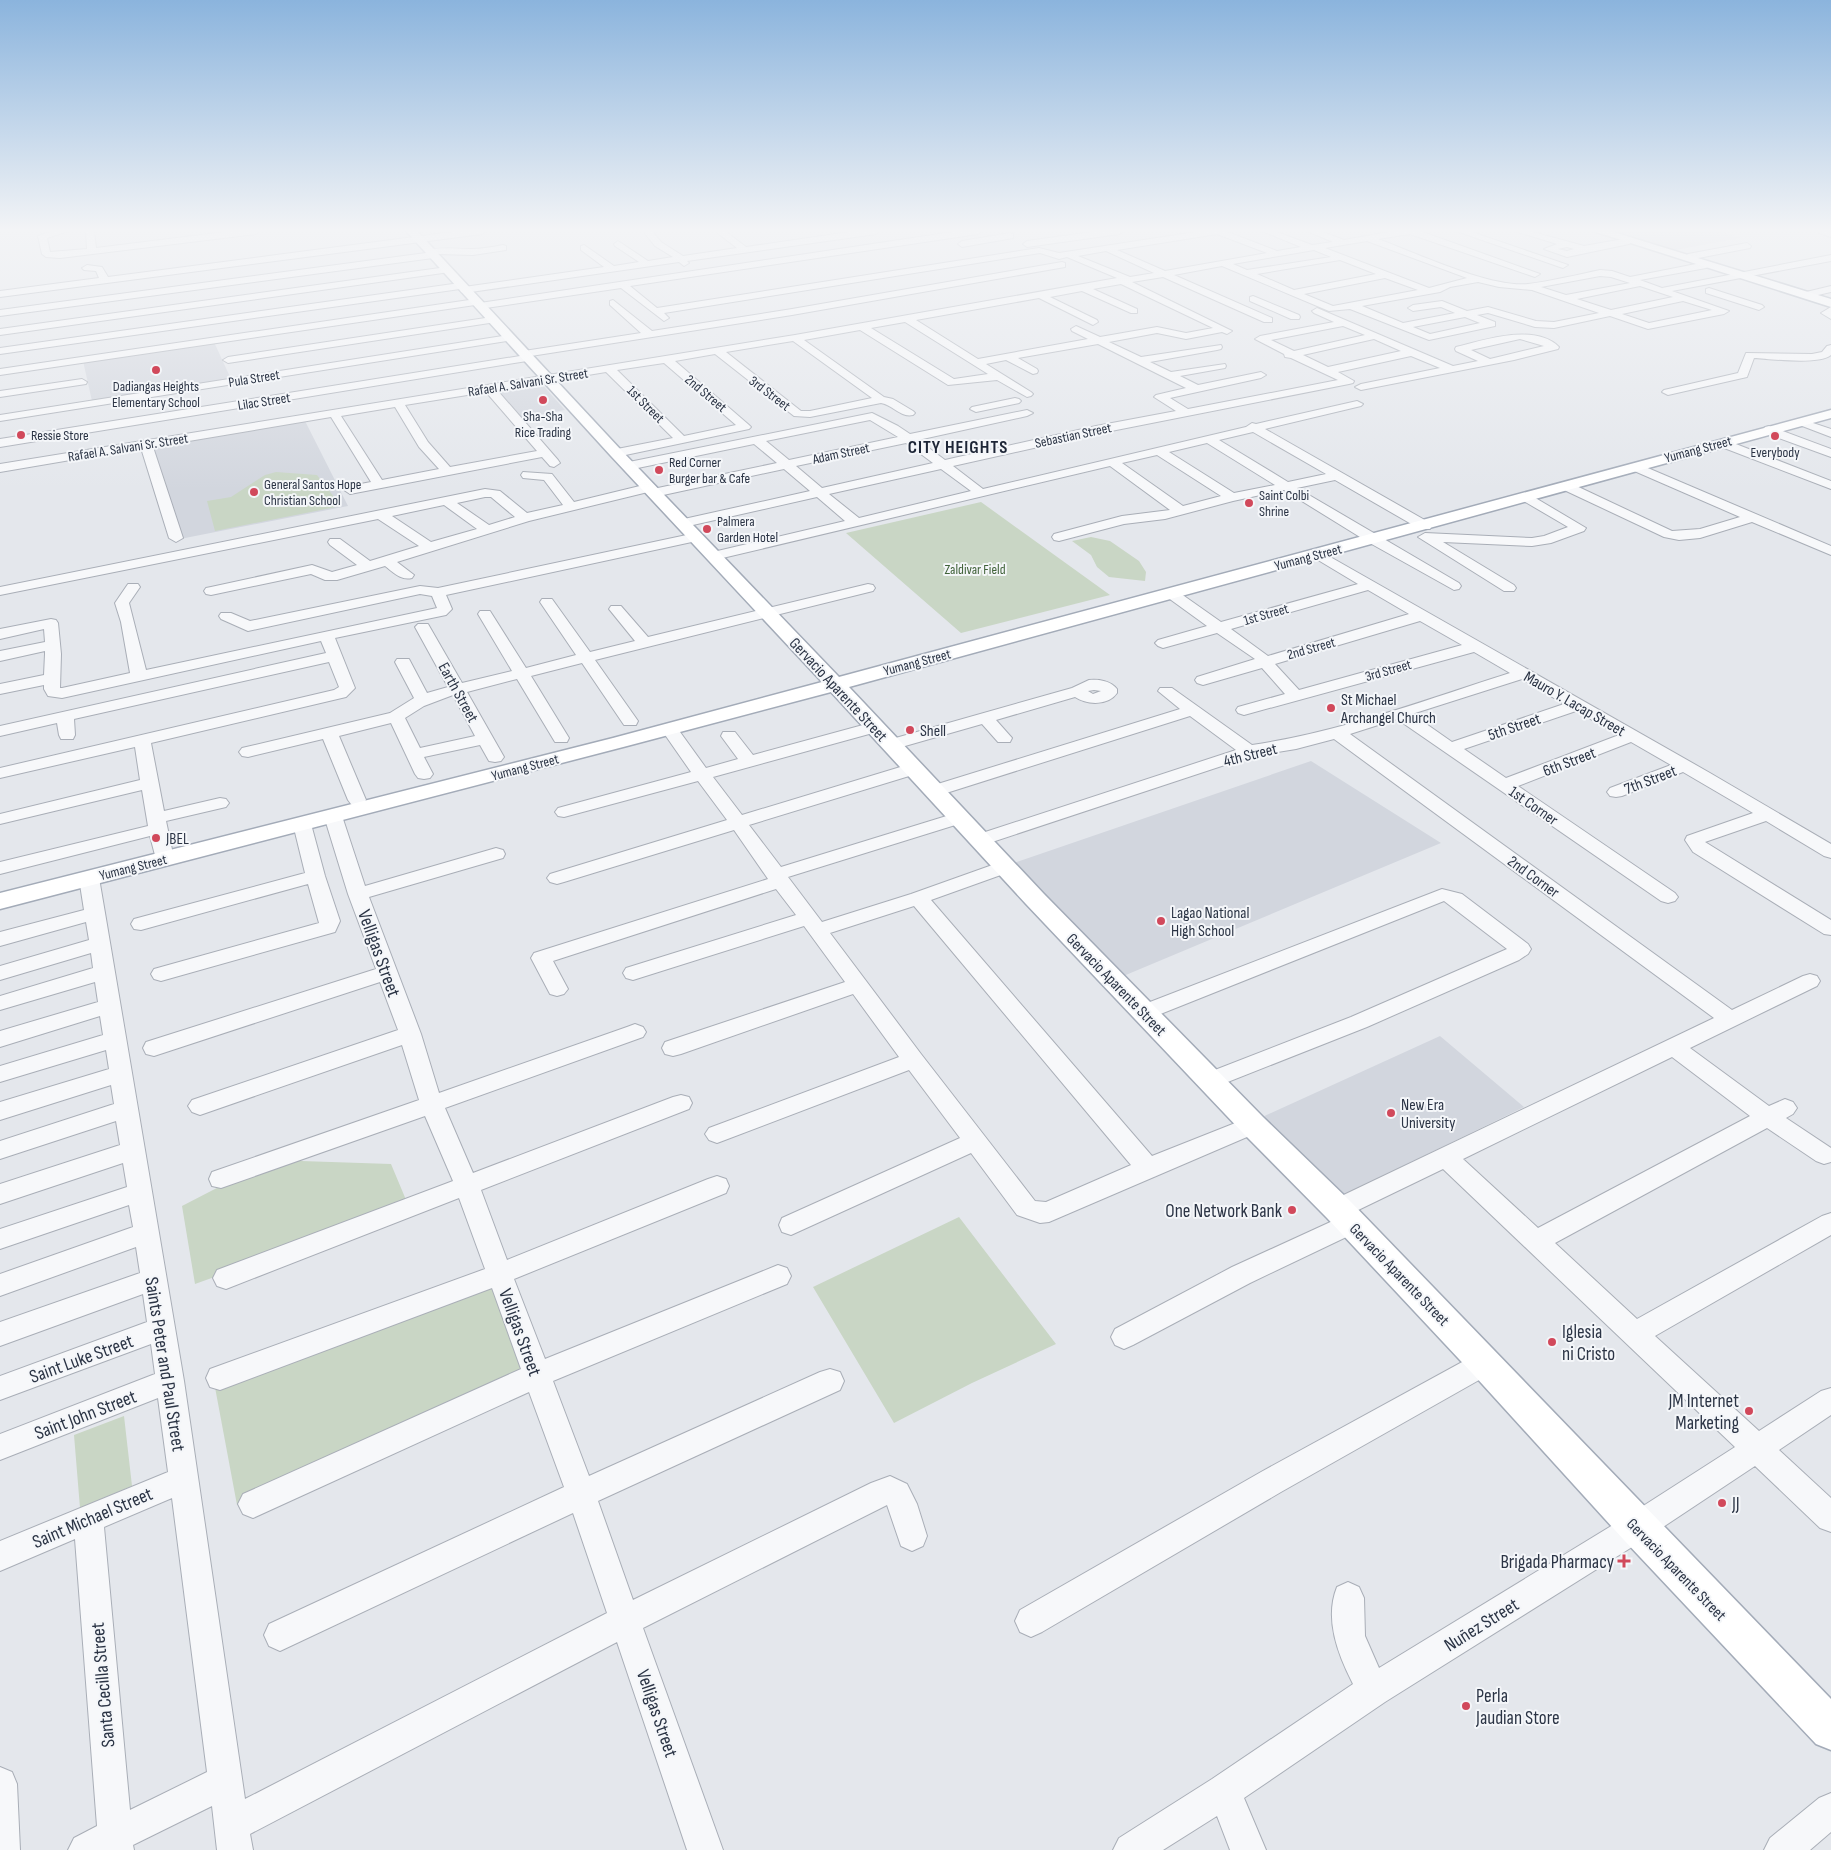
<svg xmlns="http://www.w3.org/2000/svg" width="1831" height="1850" font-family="'Sofia Sans Condensed',sans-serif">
<rect width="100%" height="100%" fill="#e4e7ec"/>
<path fill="#d2d6de" d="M1607,231H1719L1741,238L1670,251Z
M214,342L231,379L92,401L83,361Z
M540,382L565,410L517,419L494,390Z
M305,421L348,506L180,539L153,446Z
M1311,761L1441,843L1121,977L1011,864Z
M1440,1036L1524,1107L1336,1199L1258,1119Z"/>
<path fill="#c9d6c5" d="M276,472L317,475L341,506L215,531L207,501L231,497L265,475Z
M981,502L1110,595L961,633L846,533Z
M1091,537L1110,541L1139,561L1146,572L1145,581L1109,577L1097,567L1091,555L1072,541Z
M271,1160L391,1164L409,1207L195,1284L182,1206Z
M959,1217L1056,1344L972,1383L894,1423L813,1287Z
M497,1278L535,1378L237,1505L214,1382Z
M124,1416L132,1486L80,1508L74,1435Z"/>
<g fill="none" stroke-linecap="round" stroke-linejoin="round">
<g stroke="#a9aeb7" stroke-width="2">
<path id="minor" d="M52,231H68L47,238L50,252L87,249L86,231H94L96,248L233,231H260L256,234L60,258L46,257L42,254L38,236Z
M460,231H486L482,234L0,297V291L99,278L96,271L84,270L82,268L87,265L102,267L108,277Z
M643,231H652L661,242L683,256L737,248L715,231H725L746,247L856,231H880L876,234L687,261L689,263L684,266L679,262L464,293L461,292L460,289L0,354V348L460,283L463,284L464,287L604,267L581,250V246L584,245L614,266L639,262L615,246L614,244L618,241L648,261L673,257L655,246Z
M959,231H982L978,234L630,286L657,308L1039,248L1059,253L1202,231H1225L1277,251L1301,247L1262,231H1274L1312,245L1333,242L1307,231H1320L1344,240L1394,231H1420L1540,274L1535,277L1532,276L1410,234L1378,239C1416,253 1490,288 1528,284C1552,281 1576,275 1600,270L1612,271L1630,277L1706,262L1711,265L1706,268L1640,280L1662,288L1831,255V261L1672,291L1729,311L1724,314L1648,329L1610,316L1554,328L1535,327L1488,313L1477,315L1495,322V326L1429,340L1350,309L1329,311L1222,266L1174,275L1272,318V322H1264L1163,277L1132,282L1232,331L1227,334L1222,332L1186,339L1157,333L1109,342L1141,357L1221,345L1222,347L1221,349L1217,350L1150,362L1171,372L1225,364L1226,366L1225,368L1180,376L1198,385L1261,372L1266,375L1261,378L1170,398L1188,409L1338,380L1291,358L1285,357L1284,354L1255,339L1260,336L1334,322L1314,313L1312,311L1317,308L1453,366L1478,361L1456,351L1455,349L1456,347C1485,340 1535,323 1559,347L1558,349L1514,360L1361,390L1355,387L1361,384L1440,368L1411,356L1338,372L1354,381L1353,383L1349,384L1096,434L953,466L983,489L1246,427L1252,423L1256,424L1357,401L1363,404L1361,406L1265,429L1430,523L1432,526L1430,529H1420L1335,480L1297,488L1459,583L1461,586L1459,589L1454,590L1368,542L1284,490L1233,501L1165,519L1124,524L1059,541L1054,540L1052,537L1054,534L1122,516L1170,510L1110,466L714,560L707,556L709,553L845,521L817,497L684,527L677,523L684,519L810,491L784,469L654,497L649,496L648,492L529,521L397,562L414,575L412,578C401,581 393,572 385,566L337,580H325L311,574L211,595L206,594L204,591L206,588L211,587L312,565L332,572L357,565L330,545L328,542L330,539H340L370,561L419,546L378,519L0,595V587L485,489L500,491L527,513L563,505L544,480L523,478L521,475L523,472L552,474L574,502L648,484L653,485V489L777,463L754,444L628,470L622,466L624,463L872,413L898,426L910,434L1027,410L1033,413L1027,416L918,440L945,460L1096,426L1176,411L1154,397L1156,395L1186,388L1098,344L1018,358L1037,369L1038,371L1037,373L1033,374L1006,360L986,364L1031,392L1033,394L1031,396L1027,397L997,380L948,385L860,330L804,340L884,397L893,399L913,411L915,413L913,415C901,418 893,405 881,403L810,417L794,416L715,354L675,361L749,425L751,427L749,429L616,457L612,456L610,453L612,450L673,438L606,372L497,390L558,460L560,463L554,467L550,466L542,457L350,494L344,490L345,487L371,482L331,417L153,447L183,538L176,542L169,538L141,448L0,472V464L795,335L1117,278L1067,257L1059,259L1040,253L664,313L669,318L664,321L621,288L479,309L476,308L475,305L0,375V369L476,299L479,300L480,303ZM1217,234L1267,253L1165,271L1117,250ZM1367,241L1467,278L1429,288L1325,248ZM1314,250L1331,257L1247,270L1233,264ZM1106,251L1154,273L1130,277L1078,256ZM1340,260L1376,274L1294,290L1257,274ZM1600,276L1611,277L1630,283L1566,295L1541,287ZM1385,278L1418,290L1333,306L1304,294ZM1478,282L1499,287L1532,290L1599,313L1554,322L1536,321L1488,307L1467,311L1442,301L1413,305L1408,308L1413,311L1441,307L1455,313L1403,323L1362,306L1440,292L1450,287ZM1121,284L1213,328L1186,333L1157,327L1100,337L1076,326L1071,329L1072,331L1088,339L978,359L916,320L1039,298L1093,325L1098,322L1097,320L1050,297L1082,291L1131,313H1137V309L1093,289ZM1640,286L1673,297L1611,310L1577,299ZM1683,301L1712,310L1649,323L1622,314ZM1465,317L1480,323L1430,334L1413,327ZM905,322L988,374L954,379L871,328ZM1343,326L1365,335L1294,351L1271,340ZM1374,339L1401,351L1328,367L1303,355ZM1520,339L1544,346L1490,359L1471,350ZM793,341L872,398L810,411H801L726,352ZM664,363L736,425L684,436L617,370ZM486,392L537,451L450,467L428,442L405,405ZM395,407L419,447L439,469L382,480L341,416ZM870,420L898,437L789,460L766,441ZM1253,432L1326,474L1288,482L1219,440ZM906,443L933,463L822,488L796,466ZM1207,443L1275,485L1234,493L1169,452ZM1157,455L1221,496L1183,506L1122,463ZM941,469L971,491L859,518L829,494ZM485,497H491L515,517L489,525L457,503ZM444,505L477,529L431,542L392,516Z
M1099,231H1123L1119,234L1027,247L1023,244L1027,241Z
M1456,231H1469L1568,265L1563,268L1560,267Z
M1515,231H1529L1584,246L1629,238L1633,241L1629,244L1567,257L1544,249L1557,244ZM1567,247L1574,249L1567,251L1558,249Z
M1818,231H1831V237L1819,233Z
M1010,233L1013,234V238L962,247L958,244L962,241Z
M1747,243L1751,246L1750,248L1688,260L1684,257L1688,254Z
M503,245L506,246V250L473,255L437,254L436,257L433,258L0,316V310L426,253L427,250C442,247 456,249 471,249C481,249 493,247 503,245Z
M1062,262L1065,263V267L792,315L531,356V360L527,361L0,447V439L520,356V352L524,351L641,333L610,305V301L613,300L652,331L792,309Z
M447,267L452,270L450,272L0,335V329Z
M1831,286V292L1805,298L1800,295L1802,293Z
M1709,288L1762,305L1764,307L1759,310L1706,293V289Z
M1253,296L1299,315L1300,317L1299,319H1291L1250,301V297Z
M1831,307V319L1821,313Z
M492,317L497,320L496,322L228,363L223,360L228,357Z
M509,335L514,338L513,340L0,421V415Z
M1831,345V355C1820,365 1770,359 1754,358L1747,377L1668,395L1662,392L1664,390L1738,373L1746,353L1812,354L1822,352L1827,346Z
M82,379L87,382L86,384L0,397V391Z
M1015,398L1019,399L1021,401L1019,403L976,412L970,409L972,407Z
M1801,419L1831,429V437L1797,424L1795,422L1797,420Z
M1769,426L1831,449V457L1765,433L1763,430L1765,427Z
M1723,439L1831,481V489L1719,446L1717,443Z
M1636,463L1831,546V555L1752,522L1700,538L1679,540L1664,537L1562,489L1560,486L1562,483H1570L1672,531L1700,529L1740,517L1632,470L1630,467Z
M1527,493L1586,528L1584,531L1551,543L1532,546L1443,542L1514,585L1516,588L1514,591H1504L1418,537L1425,533L1532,538L1544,536L1568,527L1522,500L1521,497Z
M696,533L701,534L703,537L701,540L446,595L452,609L446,615L335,638L355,688L346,697L151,743L164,811L220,798L226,799L229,803L226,807L166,821L174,859L172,863L165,865L158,863L156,859L150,836L0,874V862L148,826L142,790L0,824V814L140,780L135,747L0,778V768L334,690L339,687L329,662L74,719L75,735L73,739H61L59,735L57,723L0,736V726L326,653L321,641L62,698L48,696L44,689V685L0,694V684L44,675L45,654V651L0,661V651L45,642L44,629L0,639V629L51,619L56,620L58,623L61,654L60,688H62L130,673L121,622L115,603L128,584H138L140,587L129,603L146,670L437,608L432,596L420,594L248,631L221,619L219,616L221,613H231L250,621L420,586L438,588Z
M1318,550L1710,773L1831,844V858L1824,856L1766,821L1705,842L1831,920V935L1824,934L1693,852L1685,840L1687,836L1753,813L1683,772L1622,796L1616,797L1610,796L1607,792L1610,788L1671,765L1631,742L1518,786L1675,893L1678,897L1675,901L1668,903L1661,901L1397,719L1350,734L1732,1010L1803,976L1810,974L1817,976L1820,981L1817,986L1690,1048L1769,1106L1785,1099L1793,1102L1797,1108L1793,1114L1786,1118L1831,1148V1162L1824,1164L1816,1161L1767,1128L1555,1243L1637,1319L1822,1216L1831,1213V1235L1655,1336L1759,1431L1821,1391L1831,1388V1415L1779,1450L1831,1498V1532L1820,1528L1755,1466L1648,1537L1385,1702L1244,1798L1266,1850H1230L1217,1816L1163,1850H1113L1119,1838L1212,1779L1353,1684C1338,1655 1324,1619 1337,1587L1348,1582L1359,1587L1364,1598L1365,1636L1379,1668L1626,1517L1735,1447L1443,1169L1352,1213L1361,1216L1364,1223L1361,1230L1250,1283L1133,1345L1124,1349L1115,1345L1111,1337L1115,1329L1232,1267L1337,1219L1329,1216L1326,1209L1329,1202L1714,1018L1334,739L1296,749L1252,756L980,846L973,844L971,840L973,836L1236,750L1190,716L940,795L934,796L928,795L925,791L928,787L1180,709L1158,691L1160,688H1172L1252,745C1341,732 1425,700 1510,673L1474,652L1244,715L1238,713L1236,710L1238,707L1285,694L1262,668L1203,685L1197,683L1195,680L1197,677L1255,659L1217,633L1163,648L1158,646L1155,643L1158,640L1207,626L1167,597L1165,594L1167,591H1177L1221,622L1358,584L1313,557L1311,554ZM1368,590L1409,614L1268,656L1231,629ZM1420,621L1462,645L1299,690L1275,664ZM1522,679L1564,704L1452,742L1412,714ZM1576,711L1619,735L1506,778L1464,749ZM1672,1057L1750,1116L1538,1228L1463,1159Z
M868,584L873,585L875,588L873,591L595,660L638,721L636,725H624L582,663L531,676L569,738L567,742H555L517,679L467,692L504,757L501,761L495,762L489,761L480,745L424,757L433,774L430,778L424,779L418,778L415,774L391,723L339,736L366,800L363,804L357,805L351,804L348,800L323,739L248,757L242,756L239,752L242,748L390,713L414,698L395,662L397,659H409L427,693L448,687L415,627L418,624H428L462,683L512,671L478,614L480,611H490L526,668L576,655L540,602L542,599H552L590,652L635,641L609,609L611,606H621L648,637ZM453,695L475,736L420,748L405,718L424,706Z
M1089,680C1099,679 1111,681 1117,689V693C1108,706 1087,705 1075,697L996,720L1012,738L1010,742H998L982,724L891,750L885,749L882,745L885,741L1072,688ZM1094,690L1101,691L1093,694L1088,691Z
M874,722L880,723L882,727L880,731L713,777L742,815L907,765L913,764L919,765L922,769L919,773L749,825L781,867L953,814L959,813L965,814L968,818L965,822L788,877L822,922L911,894L998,863L1005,861L1012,863L1015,867L1012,871L931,900L1152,1156L1253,1116L1261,1119L1265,1125L1261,1131L1049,1222L1040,1223L1017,1215L971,1153L791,1235L782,1232L779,1225L782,1218L960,1138L909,1070L725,1140L717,1143L709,1140L705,1134L709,1128L899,1057L853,994L681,1054L673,1056L665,1054L662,1048L665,1042L845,982L804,926L633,980L626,978L623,973L626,968L796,915L776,889L553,961L568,989L564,994L557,996L550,994L531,958L534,953L768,879L734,830L564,882L557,884L550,882L547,878L550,874L727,820L698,781L564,817L558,816L555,812L558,808L691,772L661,729L663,725H675L706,768L738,759L721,736L723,732H735L753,755ZM914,906L1131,1165L1046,1202L1035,1201L921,1054L830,933Z
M333,811L339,812L342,816L365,886L496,848L503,850L505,854L503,858L369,897L421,1034L439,1093L627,1027L635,1024L643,1027L646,1032L643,1037L445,1108L473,1173L673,1097L681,1095L689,1097L692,1103L689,1109L481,1190L507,1260L708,1179L717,1176L726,1179L729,1186L726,1193L514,1279L545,1359L778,1265L787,1268L791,1276L787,1284L553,1381L589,1476L820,1372L830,1369L840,1372L844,1381L840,1390L598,1501L633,1600L871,1483L890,1476L907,1484L917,1504L927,1536L923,1546L912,1551L901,1546L887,1505L643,1628L723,1850H687L617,1642L250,1834L253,1850H217L212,1806L133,1845L134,1850H68L74,1838L97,1826L75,1539L0,1571V1541L168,1472L158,1398L0,1460V1434L155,1374L151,1344L0,1400V1376L147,1322L143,1294L0,1346V1322L140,1273L136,1247L0,1296V1274L133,1227L129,1205L0,1249V1229L127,1187L123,1163L0,1204V1184L120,1145L116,1121L0,1159V1141L114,1104L111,1085L0,1120V1102L109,1069L106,1050L0,1082V1066L103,1035L100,1016L0,1047V1031L98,1002L95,982L0,1010V996L93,968L91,953L0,980V966L89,940L86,922L0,946V932L84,910L79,878L82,874L89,872L96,874L99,878L105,913L184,1381L245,1799L607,1613L573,1513L280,1651L269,1646L264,1635L269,1624L564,1487L529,1392L253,1518L243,1514L238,1504L243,1494L521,1369L492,1288L220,1390L210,1387L206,1378L210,1369L485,1269L459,1198L226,1289L217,1286L213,1278L217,1270L453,1181L425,1116L221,1188L212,1186L209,1179L212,1172L419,1100L402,1045L200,1115L192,1112L188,1106L192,1100L398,1030L380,982L154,1056L146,1054L143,1048L146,1042L376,969L348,894L324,816L327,812ZM172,1498L207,1772L130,1810L104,1527Z
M302,819L308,820L311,824L325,876L340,921L335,932L161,981L154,979L151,974L154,969L319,923L308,884L141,930L134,929L131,924L134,919L305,873L293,824L296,820Z
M1442,889L1462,894L1528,944L1531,949L1528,954L1519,960L1367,1027L1210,1089L1202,1087L1199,1081L1202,1075L1351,1017L1507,949L1444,901L1153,1017L1145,1019L1137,1017L1134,1012L1137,1007Z
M1485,1351L1495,1355L1499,1363L1495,1371L1281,1492L1042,1632L1031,1637L1020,1632L1015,1621L1020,1610L1261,1472L1475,1355Z
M0,1767L12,1772L17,1784L20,1850H0Z
M1831,1793V1832L1810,1850H1764L1770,1838L1819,1798Z"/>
</g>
<g stroke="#a3abb8" stroke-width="3">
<path id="major" d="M406,231H417L621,450L839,677L1831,410V418L849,687L1044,894L1263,1117L1349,1200L1831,1699V1750L1816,1744L1624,1540L1473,1374L1327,1218L1243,1133L1026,904L831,692L627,746L0,909V893L613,738L822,682L611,456Z
M1593,231H1610L1831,299V307Z"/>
</g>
<use href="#minor" fill="#f7f8fa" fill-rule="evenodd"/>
<use href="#major" fill="#fff" fill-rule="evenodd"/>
</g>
<linearGradient id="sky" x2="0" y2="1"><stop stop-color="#8bb4dd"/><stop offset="0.47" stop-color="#f3f4f6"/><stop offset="1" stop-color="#f3f4f6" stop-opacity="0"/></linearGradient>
<rect width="1831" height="490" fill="url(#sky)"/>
<g fill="#d1495b" stroke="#f4f6f9" stroke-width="2">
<circle cx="156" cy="370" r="5"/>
<circle cx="543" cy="400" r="5"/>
<circle cx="21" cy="435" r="5"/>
<circle cx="1775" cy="436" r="5"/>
<circle cx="659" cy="470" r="5"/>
<circle cx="254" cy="492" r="5"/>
<circle cx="1249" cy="503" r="5"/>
<circle cx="707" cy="529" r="5"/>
<circle cx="1331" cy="708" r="5"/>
<circle cx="910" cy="730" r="5"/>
<circle cx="156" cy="838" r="5"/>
<circle cx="1161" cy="921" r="5"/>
<circle cx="1391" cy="1113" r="5"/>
<circle cx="1292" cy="1210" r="5"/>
<circle cx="1552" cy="1342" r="5"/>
<circle cx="1749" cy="1411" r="5"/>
<circle cx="1722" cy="1503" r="5"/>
<path d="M1621.5 1553.5h5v5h5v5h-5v5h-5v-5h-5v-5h5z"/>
<circle cx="1466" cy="1706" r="5"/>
</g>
<g text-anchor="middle" stroke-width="4" stroke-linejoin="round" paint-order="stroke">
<g font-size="14" fill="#2b3445" stroke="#f4f6f9">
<text transform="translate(254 378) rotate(-9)" y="5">Pula Street</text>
<text transform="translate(528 382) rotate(-9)" y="5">Rafael A. Salvani Sr. Street</text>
<text transform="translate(706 393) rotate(40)" y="5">2nd Street</text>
<text transform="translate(770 393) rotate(37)" y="5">3rd Street</text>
<text transform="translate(264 401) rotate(-9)" y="5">Lilac Street</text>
<text transform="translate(646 404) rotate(45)" y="5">1st Street</text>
<text transform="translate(1073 435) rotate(-12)" y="5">Sebastian Street</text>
<text transform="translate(128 447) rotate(-9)" y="5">Rafael A. Salvani Sr. Street</text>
<text transform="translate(1698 449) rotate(-15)" y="5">Yumang Street</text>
<text transform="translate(841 453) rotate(-12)" y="5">Adam Street</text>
<text transform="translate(1308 557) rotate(-15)" y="5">Yumang Street</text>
<text transform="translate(1266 614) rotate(-16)" y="5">1st Street</text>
<text transform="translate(1311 648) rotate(-16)" y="5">2nd Street</text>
<text transform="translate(917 662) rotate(-15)" y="5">Yumang Street</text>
<text transform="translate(1388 670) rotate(-16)" y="5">3rd Street</text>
<text transform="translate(525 767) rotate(-15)" y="5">Yumang Street</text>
<text transform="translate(133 867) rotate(-14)" y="5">Yumang Street</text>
</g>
<g font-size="14" fill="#2b3445" stroke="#f4f6f9" text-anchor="start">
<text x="156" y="391" text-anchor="middle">Dadiangas Heights<tspan x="156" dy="16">Elementary School</tspan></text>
<text x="543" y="421" text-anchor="middle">Sha-Sha<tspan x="543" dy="16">Rice Trading</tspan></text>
<text x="31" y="440">Ressie Store</text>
<text x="1775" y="457" text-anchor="middle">Everybody</text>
<text x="669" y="467">Red Corner<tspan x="669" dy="16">Burger bar &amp; Cafe</tspan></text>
<text x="264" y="489">General Santos Hope<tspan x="264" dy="16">Christian School</tspan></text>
<text x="1259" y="500">Saint Colbi<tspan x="1259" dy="16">Shrine</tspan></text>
<text x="717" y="526">Palmera<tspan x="717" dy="16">Garden Hotel</tspan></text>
</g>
<g font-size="14" fill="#3f6138" stroke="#f4f6f9">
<text x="975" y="574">Zaldivar Field</text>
</g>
<g font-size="16" fill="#2b3445" stroke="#f4f6f9">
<text transform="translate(839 689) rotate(47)" y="6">Gervacio Aparente Street</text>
<text transform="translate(459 692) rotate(61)" y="6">Earth Street</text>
<text transform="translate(1575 703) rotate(30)" y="6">Mauro Y. Lacap Street</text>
<text transform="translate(1514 726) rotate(-19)" y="6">5th Street</text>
<text transform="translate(1250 754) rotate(-14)" y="6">4th Street</text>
<text transform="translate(1569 761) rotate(-21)" y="6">6th Street</text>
<text transform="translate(1650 779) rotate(-21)" y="6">7th Street</text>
<text transform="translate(1534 805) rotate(35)" y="6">1st Corner</text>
<text transform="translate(1534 876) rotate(36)" y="6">2nd Corner</text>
<text transform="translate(1117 984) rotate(46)" y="6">Gervacio Aparente Street</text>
<text transform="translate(1400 1274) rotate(46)" y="6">Gervacio Aparente Street</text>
<text transform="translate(1677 1569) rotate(46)" y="6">Gervacio Aparente Street</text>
</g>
<g font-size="16" fill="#2b3445" stroke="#f4f6f9" text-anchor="start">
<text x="1341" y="705">St Michael<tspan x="1341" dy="18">Archangel Church</tspan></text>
<text x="920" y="736">Shell</text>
<text x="166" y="844">JBEL</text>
<text x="1171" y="918">Lagao National<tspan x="1171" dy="18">High School</tspan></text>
<text x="1401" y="1110">New Era<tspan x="1401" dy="18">University</tspan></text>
</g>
<g font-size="18" font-weight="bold" letter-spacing="1" fill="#1d2536" stroke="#f4f6f9">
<text x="958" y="453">CITY HEIGHTS</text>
</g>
<g font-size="19" fill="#2b3445" stroke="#f4f6f9">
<text transform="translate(380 953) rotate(70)" y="7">Velligas Street</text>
<text transform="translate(521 1332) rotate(70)" y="7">Velligas Street</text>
<text transform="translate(81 1358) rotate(-20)" y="7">Saint Luke Street</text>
<text transform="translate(166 1364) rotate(81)" y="7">Saints Peter and Paul Street</text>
<text transform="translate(85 1414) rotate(-21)" y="7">Saint John Street</text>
<text transform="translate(92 1517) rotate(-23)" y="7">Saint Michael Street</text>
<text transform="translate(1481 1624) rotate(-32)" y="7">Nuñez Street</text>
<text transform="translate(102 1685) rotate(-95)" y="7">Santa Cecilla Street</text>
<text transform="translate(658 1713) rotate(71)" y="7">Velligas Street</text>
</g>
<g font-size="19" fill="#2b3445" stroke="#f4f6f9" text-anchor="end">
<text x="1282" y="1217">One Network Bank</text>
<text x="1562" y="1338" text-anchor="start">Iglesia<tspan x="1562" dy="22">ni Cristo</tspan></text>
<text x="1739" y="1407">JM Internet<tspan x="1739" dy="22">Marketing</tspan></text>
<text x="1732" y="1510" text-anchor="start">JJ</text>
<text x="1614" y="1568">Brigada Pharmacy</text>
<text x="1476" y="1702" text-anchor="start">Perla<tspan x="1476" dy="22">Jaudian Store</tspan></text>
</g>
</g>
</svg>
